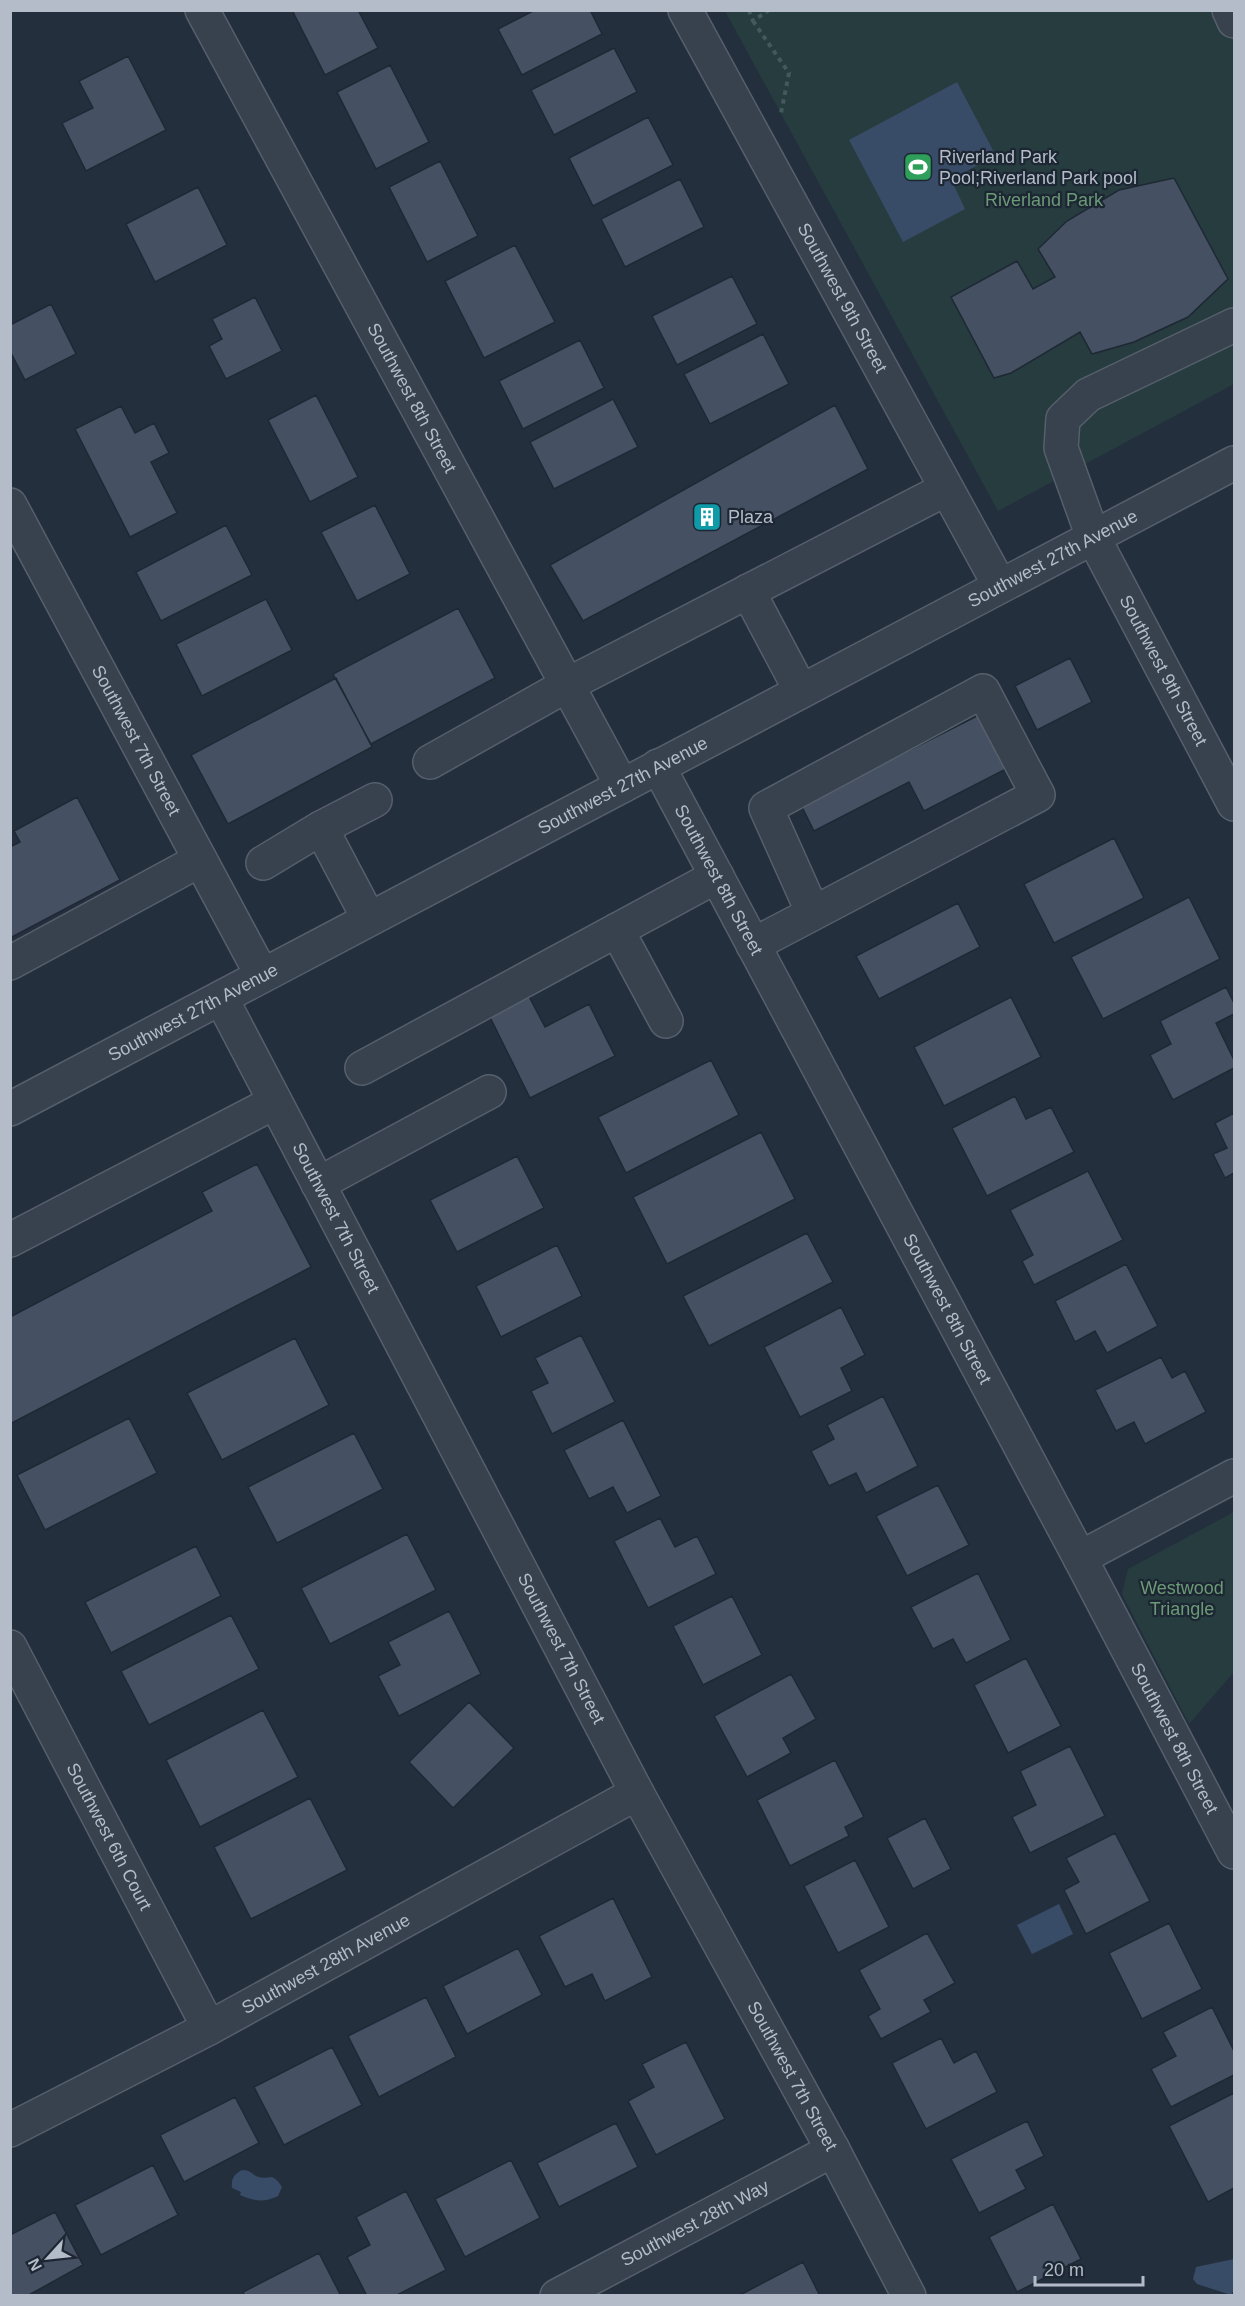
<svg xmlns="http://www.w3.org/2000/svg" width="1245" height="2306" font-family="Helvetica,sans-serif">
<rect width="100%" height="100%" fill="#242f3e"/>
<path fill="#263c3f" d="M725,11H1234V384L998,511Z
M1234,1512V1672L1189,1724L1122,1594L1128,1569Z"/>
<path fill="#394c67" d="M957,82L996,156L951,179L965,209L903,242L849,140Z
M1059,1904L1073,1934L1032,1954L1017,1925Z
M242,2170C249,2170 251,2173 256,2176C270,2182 271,2170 282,2187L278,2196C263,2203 254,2201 240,2195L241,2192L232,2188C231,2178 234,2175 242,2170Z
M1234,2259V2290L1231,2295L1197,2284L1193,2279L1196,2267Z"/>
<path fill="#455162" stroke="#1f2835" stroke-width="1.5" d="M292,10H358L378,48L325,75Z
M535,10H590L602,34L522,75L498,29Z
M614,48L637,92L554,135L531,90Z
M128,56L166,130L86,171L62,123L93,108L79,81Z
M390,65L429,142L376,169L337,92Z
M648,117L673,165L593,206L569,158Z
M440,161L478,236L427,262L389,187Z
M1174,178L1228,279L1188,317L1134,342L1092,354L1080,332L1011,373L994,378L951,297L1017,261L1033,289L1055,277L1038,249L1067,221L1119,190Z
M680,179L704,227L625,267L601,219Z
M198,187L227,245L155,282L126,224Z
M515,245L555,322L484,358L445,281Z
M732,276L757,324L677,365L652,316Z
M255,297L282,351L226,379L209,346L222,339L212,319Z
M51,304L76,354L25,380L10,351V325Z
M763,334L789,384L710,424L684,374Z
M580,340L604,388L523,429L499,381Z
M316,395L358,477L310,502L268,420Z
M613,399L638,447L554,489L530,442Z
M835,405L868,469L583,621L550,565Z
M121,406L135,433L154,423L169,453L151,462L177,513L130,537L75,429Z
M375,505L410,574L357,601L321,532Z
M226,525L252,575L161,621L136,572Z
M266,599L292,650L202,696L176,644Z
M458,608L495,678L371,744L333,674Z
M1070,658L1092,702L1037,730L1015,686Z
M336,678L372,747L228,824L191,755Z
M981,714L1008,768L924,811L909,782L814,831L801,805Z
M77,797L120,880L10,938V847L20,842L14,831Z
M1114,838L1144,898L1054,943L1024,884Z
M1189,897L1220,959L1103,1019L1071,957Z
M958,903L980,947L879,999L856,956Z
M522,983L545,1027L589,1004L615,1056L530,1098L483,1003Z
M1226,987L1234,1003V1014L1216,1023L1234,1060V1068L1173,1100L1150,1055L1171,1044L1160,1021Z
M1011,997L1041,1057L944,1106L914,1047Z
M711,1060L739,1115L626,1173L598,1117Z
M1015,1096L1026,1119L1051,1107L1074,1152L987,1196L952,1128Z
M1234,1113V1173L1225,1178L1213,1154L1227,1148L1215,1123Z
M761,1132L795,1199L667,1264L633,1197Z
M517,1156L544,1208L457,1252L430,1200Z
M257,1164L311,1267L10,1424V1317L212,1211L202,1192Z
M1088,1171L1123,1240L1034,1285L1022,1261L1033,1255L1010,1210Z
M807,1233L833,1282L709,1346L683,1296Z
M557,1245L582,1296L501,1337L476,1286Z
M1126,1264L1158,1326L1107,1353L1095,1331L1075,1342L1055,1301Z
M841,1307L865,1355L841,1368L852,1391L800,1417L764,1347Z
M581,1335L615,1402L552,1434L531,1391L548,1383L535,1358Z
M295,1338L329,1405L222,1460L187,1393Z
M1161,1357L1172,1378L1185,1371L1206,1412L1145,1444L1134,1422L1116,1431L1095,1390Z
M883,1396L918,1466L866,1493L856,1473L829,1486L811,1451L834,1439L827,1425Z
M129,1418L157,1473L45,1530L17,1475Z
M623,1420L661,1496L627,1513L613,1487L589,1499L564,1450Z
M354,1433L383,1489L277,1543L248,1487Z
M938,1485L969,1545L907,1576L876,1516Z
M660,1518L675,1547L697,1536L716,1574L648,1608L614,1541Z
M407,1534L436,1590L330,1644L301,1588Z
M196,1546L221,1596L111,1653L85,1602Z
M978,1573L1011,1640L966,1663L953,1639L933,1649L911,1607Z
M732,1596L762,1655L703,1685L673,1626Z
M449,1611L481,1674L399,1716L378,1676L400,1665L388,1642Z
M231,1615L259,1669L149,1725L121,1671Z
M1026,1658L1061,1726L1008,1753L974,1685Z
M791,1674L816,1719L783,1738L791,1753L747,1777L714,1716Z
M469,1702L514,1748L453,1808L409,1762Z
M263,1710L298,1777L200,1827L166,1760Z
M1070,1746L1105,1816L1030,1853L1012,1817L1036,1805L1020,1771Z
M835,1760L864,1817L845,1827L849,1836L790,1866L757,1800Z
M310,1798L347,1870L251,1919L214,1847Z
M925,1818L951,1869L913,1889L887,1838Z
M1115,1833L1150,1901L1086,1934L1064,1890L1079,1882L1066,1858Z
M855,1860L889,1927L838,1953L804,1886Z
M613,1898L652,1977L605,2001L592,1974L565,1987L539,1936Z
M1169,1923L1202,1989L1142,2019L1109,1953Z
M927,1933L955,1983L924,2000L931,2012L881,2039L868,2016L880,2009L859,1970Z
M518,1948L542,1995L467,2034L443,1986Z
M426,1997L456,2057L379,2097L348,2036Z
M1212,2007L1234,2051V2075L1171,2107L1151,2069L1176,2056L1163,2032Z
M941,2038L954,2063L976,2051L997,2092L926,2129L892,2063Z
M686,2042L725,2119L656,2155L628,2101L654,2087L642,2064Z
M332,2047L362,2105L284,2145L254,2087Z
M1234,2093V2188L1208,2202L1169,2126Z
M235,2097L259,2143L184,2182L160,2135Z
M1027,2121L1044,2156L1016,2170L1026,2189L979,2213L951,2159Z
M616,2123L638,2167L559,2207L537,2163Z
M511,2160L540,2218L465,2257L435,2199Z
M153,2165L178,2215L101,2255L75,2205Z
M406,2191L446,2270L395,2296H367L347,2257L370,2245L356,2217Z
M1053,2204L1081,2259L1017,2292L989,2237Z
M55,2212L83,2265L27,2296H10V2235Z
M319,2253L341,2296H245L243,2292Z
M803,2262L820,2296H738Z"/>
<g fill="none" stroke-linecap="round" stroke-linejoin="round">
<g stroke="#565f6c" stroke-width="36">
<g id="minor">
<path id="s1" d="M202,10L622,786"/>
<path id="s2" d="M685,10L1000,586"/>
<path d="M1229,10L1234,21"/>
<path id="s3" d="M1234,325L1088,395L1063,419L1061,448L1093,537L1234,804"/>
<path id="s4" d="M10,505L262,975"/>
<path d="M748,591L801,691"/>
<path d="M430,762L567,685L946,489"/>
<path id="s5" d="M658,766L1080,1558L1234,1852"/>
<path d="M321,828L369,919"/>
<path d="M263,863L321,828L375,800"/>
<path d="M617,930L666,1021"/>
<path d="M753,945L1038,795L983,691L766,808L813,913"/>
<path d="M10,963L200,860"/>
<path id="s6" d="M221,998L637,1793L833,2150L909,2296"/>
<path d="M362,1068L717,876"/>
<path id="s7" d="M10,1109L1234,463"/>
<path d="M318,1184L489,1092"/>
<path d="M10,1240L275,1102"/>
<path d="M1080,1558L1234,1476"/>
<path id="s8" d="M10,1647L209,2028"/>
<path id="s9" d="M10,2130L209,2028L637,1793"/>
<path id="s10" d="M557,2296L833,2150"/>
</g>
</g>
<path stroke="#44595c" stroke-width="4" stroke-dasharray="4.5 4.5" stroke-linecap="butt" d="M749,10L753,21L769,10
M753,21L789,73L781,113"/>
<use href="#minor" stroke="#38414e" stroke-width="33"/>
</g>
<defs>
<g id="stadium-square" transform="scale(1.5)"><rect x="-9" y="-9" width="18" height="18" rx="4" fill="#2e9e5b" stroke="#1d2633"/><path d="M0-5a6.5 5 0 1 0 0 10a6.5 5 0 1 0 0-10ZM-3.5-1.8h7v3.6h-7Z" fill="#fff"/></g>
<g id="building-square" transform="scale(1.5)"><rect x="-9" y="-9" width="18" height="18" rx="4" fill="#0f9aa8" stroke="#1d2633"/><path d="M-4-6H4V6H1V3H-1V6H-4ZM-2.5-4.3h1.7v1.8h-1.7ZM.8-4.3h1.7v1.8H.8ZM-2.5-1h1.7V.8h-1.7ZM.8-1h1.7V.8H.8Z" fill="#fff"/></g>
</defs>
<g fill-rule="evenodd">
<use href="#stadium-square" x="918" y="167"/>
<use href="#building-square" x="707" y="517"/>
</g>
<g text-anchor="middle" stroke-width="4.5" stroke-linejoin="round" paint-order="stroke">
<g font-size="18" fill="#b4bcc9" stroke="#1d2633" text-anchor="start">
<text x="939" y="163">Riverland Park<tspan x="939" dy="21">Pool;Riverland Park pool</tspan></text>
<text x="728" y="523">Plaza</text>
</g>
<g font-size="18" fill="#6b9a76" stroke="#1d2633">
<text x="1044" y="206">Riverland Park</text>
<text x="1182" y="1594">Westwood<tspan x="1182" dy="21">Triangle</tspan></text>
</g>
<g font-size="18" fill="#b4bcc9" stroke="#1d2633">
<text dy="6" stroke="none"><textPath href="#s2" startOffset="328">Southwest 9th Street</textPath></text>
<text dy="6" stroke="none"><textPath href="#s1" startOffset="441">Southwest 8th Street</textPath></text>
<text dy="6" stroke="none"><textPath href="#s7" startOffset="1179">Southwest 27th Avenue</textPath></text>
<text dy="6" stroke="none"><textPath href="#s3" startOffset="471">Southwest 9th Street</textPath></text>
<text dy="6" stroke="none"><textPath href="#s4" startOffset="267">Southwest 7th Street</textPath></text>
<text dy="6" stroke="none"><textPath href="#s7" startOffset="693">Southwest 27th Avenue</textPath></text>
<text dy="6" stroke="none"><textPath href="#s5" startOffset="129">Southwest 8th Street</textPath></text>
<text dy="6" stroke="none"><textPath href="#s7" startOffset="207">Southwest 27th Avenue</textPath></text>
<text dy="6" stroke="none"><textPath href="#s6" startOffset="248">Southwest 7th Street</textPath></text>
<text dy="6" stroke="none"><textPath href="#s5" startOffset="615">Southwest 8th Street</textPath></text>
<text dy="6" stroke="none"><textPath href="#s6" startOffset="734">Southwest 7th Street</textPath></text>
<text dy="6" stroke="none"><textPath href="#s5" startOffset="1101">Southwest 8th Street</textPath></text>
<text dy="6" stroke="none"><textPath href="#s8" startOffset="214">Southwest 6th Court</textPath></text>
<text dy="6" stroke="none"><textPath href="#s9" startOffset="357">Southwest 28th Avenue</textPath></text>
<text dy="6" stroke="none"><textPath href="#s6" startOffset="1220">Southwest 7th Street</textPath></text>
<text dy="6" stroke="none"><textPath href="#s10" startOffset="156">Southwest 28th Way</textPath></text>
</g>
</g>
<rect width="1245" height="2306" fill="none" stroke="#b4bcc9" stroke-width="24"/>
<g transform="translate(48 2258) rotate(243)" stroke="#1d2633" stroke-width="4.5" paint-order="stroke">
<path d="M0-4.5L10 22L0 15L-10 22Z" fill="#b4bcc9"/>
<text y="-9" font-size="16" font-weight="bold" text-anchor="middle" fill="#b4bcc9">N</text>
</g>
<path d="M1035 2276v9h108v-9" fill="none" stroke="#b4bcc9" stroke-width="3"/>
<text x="1044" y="2276" font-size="18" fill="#b4bcc9" stroke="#1d2633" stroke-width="4.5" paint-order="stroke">20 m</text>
</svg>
